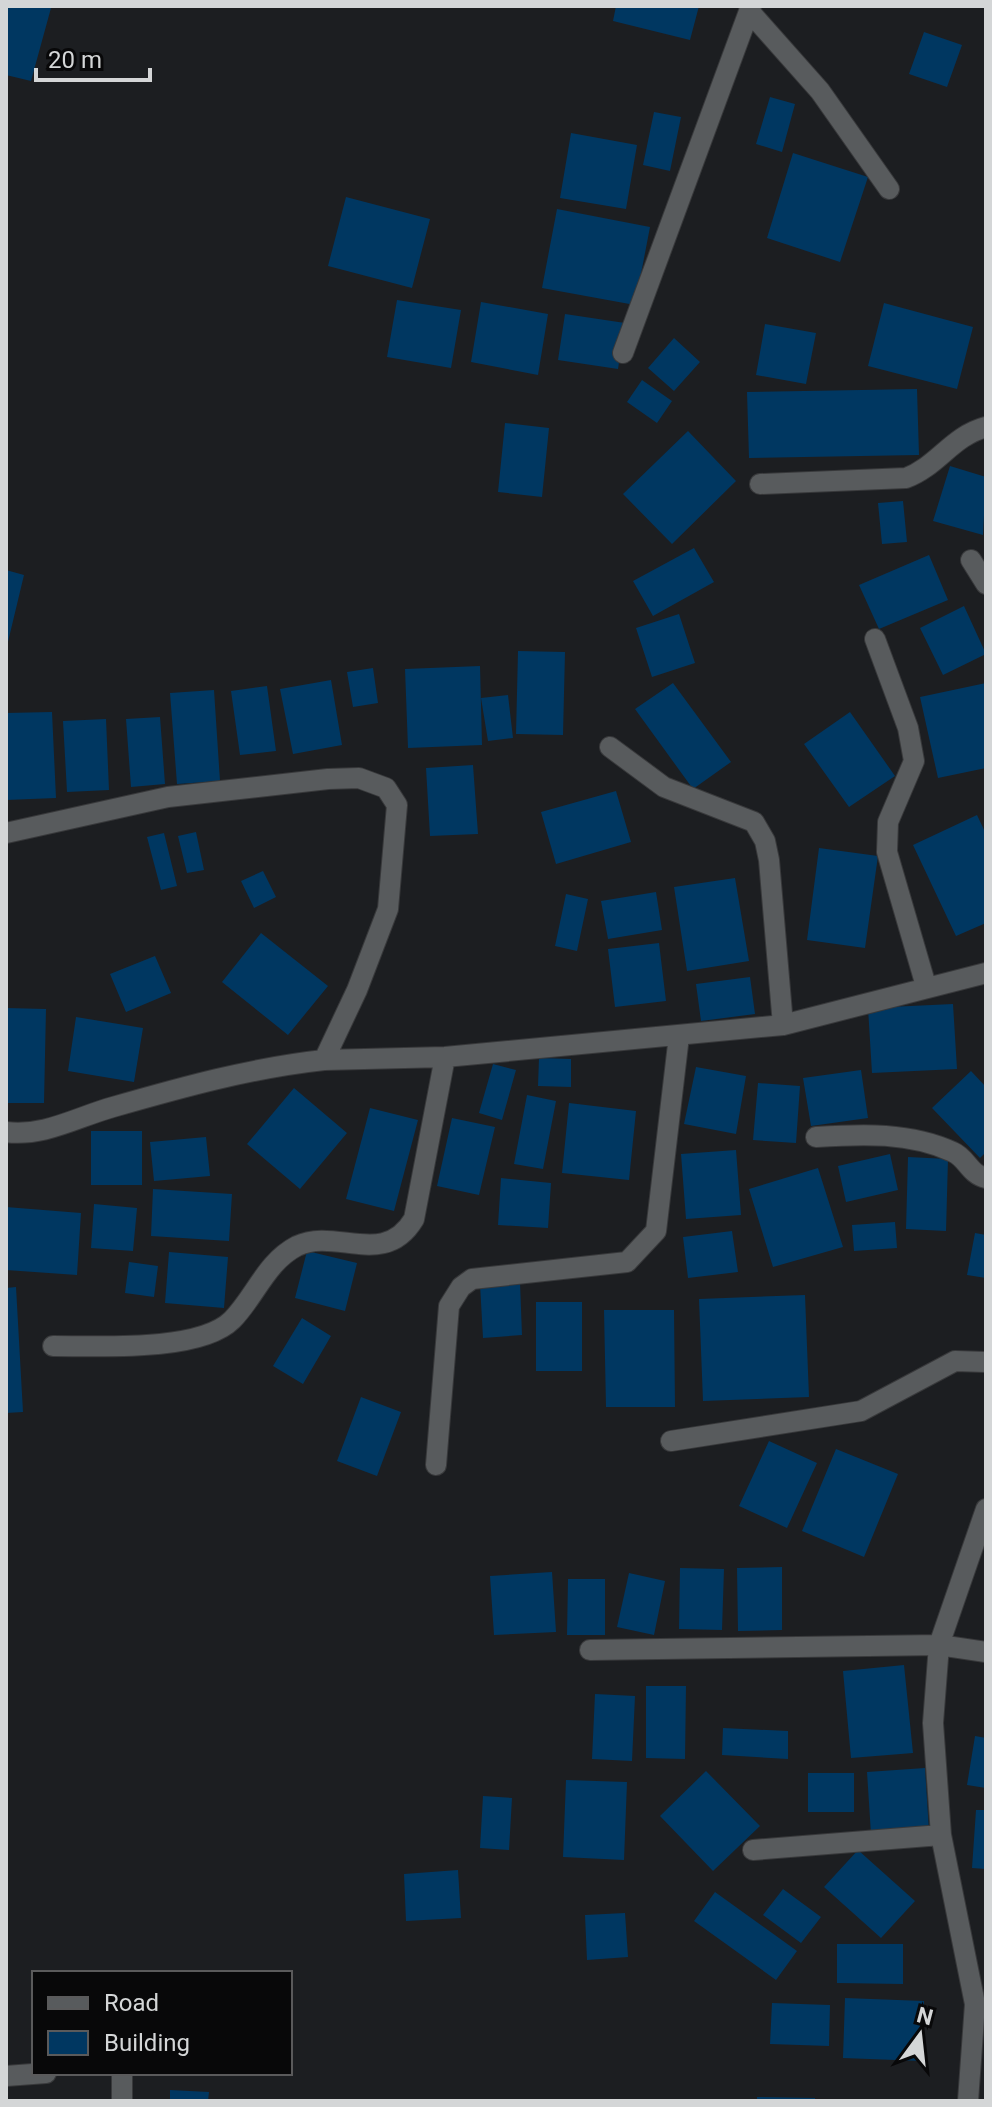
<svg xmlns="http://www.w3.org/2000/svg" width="992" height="2107" font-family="Roboto,sans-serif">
<rect width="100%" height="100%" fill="#1c1e21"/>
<path fill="#003761" d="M6,6L51,8L31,81L6,75Z
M616,6H699L690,40L613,21Z
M924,32L962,45L947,87L909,74Z
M770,97L795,104L782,152L756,144Z
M654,112L681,117L670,171L643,165Z
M571,133L637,145L626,209L560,198Z
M793,153L868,177L840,262L767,238Z
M346,197L430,219L412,288L328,266Z
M557,209L650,227L635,305L542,288Z
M397,300L461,310L451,368L387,357Z
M481,302L548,314L538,375L471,362Z
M884,303L973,327L957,389L868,366Z
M565,314L625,323L618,369L558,360Z
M765,324L816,333L806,384L756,375Z
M674,338L700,362L674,391L648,368Z
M642,380L672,401L657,423L627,402Z
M917,389L919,455L749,458L747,392Z
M505,423L549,428L542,497L498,492Z
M688,431L736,481L672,544L623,494Z
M950,466L986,477L983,535L933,521Z
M903,501L907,542L882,544L878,503Z
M694,548L714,582L653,616L633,581Z
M929,555L948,600L879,629L859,585Z
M6,570L24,575L7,646H6Z
M964,606L986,654L943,675L920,628Z
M679,614L695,663L652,677L636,628Z
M518,651L565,652L563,735L516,734Z
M480,666L482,745L408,748L405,669Z
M373,668L378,703L353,707L347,672Z
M331,680L342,745L293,754L280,689Z
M673,683L731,762L693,789L635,709Z
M986,683V768L938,778L920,697Z
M267,686L276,751L240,755L231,691Z
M214,690L220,781L177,784L170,693Z
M508,695L513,738L488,741L481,698Z
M52,712L56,798L6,800V713Z
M850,712L895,776L849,807L804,744Z
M160,717L165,784L131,787L126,719Z
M106,719L109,790L67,792L63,721Z
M473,765L478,834L430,836L426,768Z
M616,791L631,842L556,864L541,812Z
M977,815L986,834V923L956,936L913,845Z
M196,832L204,870L187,873L178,836Z
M164,833L177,886L161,890L147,837Z
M819,848L878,856L865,948L807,940Z
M263,871L276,897L254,908L241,881Z
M735,878L749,961L687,971L674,887Z
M656,892L662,930L608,939L601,901Z
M566,894L588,899L577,951L555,946Z
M261,933L328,986L288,1035L222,982Z
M659,943L666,1001L615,1007L608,949Z
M155,956L171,993L126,1012L110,974Z
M750,977L755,1014L701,1021L696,984Z
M953,1004L957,1069L872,1073L868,1008Z
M6,1008L46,1009L44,1103H6Z
M76,1017L143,1028L134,1082L68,1071Z
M539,1058L571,1059V1087L538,1086Z
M493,1064L516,1070L502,1120L479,1113Z
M696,1067L746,1076L736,1134L684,1124Z
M861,1070L868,1118L811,1126L803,1078Z
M971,1071L986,1087V1152L980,1158L932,1108Z
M758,1083L800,1086L796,1143L753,1140Z
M294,1088L347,1133L300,1189L247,1144Z
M527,1095L556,1101L543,1169L514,1164Z
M569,1103L636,1111L629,1180L562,1173Z
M370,1108L418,1120L394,1211L346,1199Z
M452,1118L495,1127L479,1195L437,1186Z
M91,1131H142V1185H91Z
M206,1137L210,1176L154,1181L150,1142Z
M736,1150L741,1215L686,1219L681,1154Z
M890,1154L898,1190L846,1202L838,1166Z
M908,1157L948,1159L946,1231L906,1229Z
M818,1168L843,1247L773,1267L749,1189Z
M501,1178L551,1183L548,1228L498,1225Z
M153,1189L232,1194L229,1241L151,1236Z
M94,1204L137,1208L133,1251L91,1248Z
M6,1207L81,1213L77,1275L6,1270Z
M895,1222L897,1248L854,1251L852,1225Z
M732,1231L738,1272L688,1278L683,1237Z
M975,1233L986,1235V1278L967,1275Z
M307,1251L357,1263L345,1311L295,1298Z
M169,1252L228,1257L224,1308L165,1303Z
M129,1262L158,1266L154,1297L125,1293Z
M520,1282L522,1335L483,1338L480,1284Z
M16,1287L23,1412L6,1413V1288Z
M805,1295L809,1397L703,1401L699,1299Z
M536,1302H582V1371H536Z
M604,1310H674L675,1407H606Z
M302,1318L331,1336L303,1384L273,1366Z
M361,1397L401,1412L377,1476L337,1461Z
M769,1441L817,1463L787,1528L739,1506Z
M836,1449L898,1474L864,1557L802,1531Z
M782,1567V1630L738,1631L737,1568Z
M680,1568L724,1569L722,1630L679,1629Z
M552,1572L556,1632L494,1635L490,1576Z
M629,1573L665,1581L654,1635L617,1627Z
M568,1579H605V1635H567Z
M904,1665L913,1753L851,1758L843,1671Z
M646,1686H686L685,1759L646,1758Z
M595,1694L635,1696L632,1761L592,1759Z
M723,1728L788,1731V1759L722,1755Z
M975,1736L986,1738V1788L967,1785Z
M925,1768L929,1831L871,1834L867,1772Z
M706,1771L760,1826L713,1871L660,1816Z
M808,1773H854V1812H808Z
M566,1780L627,1782L624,1860L563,1857Z
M483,1796L512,1798L509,1850L480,1848Z
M976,1810H986V1869L972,1868Z
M858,1850L915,1901L881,1938L824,1887Z
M458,1870L461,1918L406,1921L404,1874Z
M783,1889L821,1917L801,1943L763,1915Z
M715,1892L797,1951L776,1980L694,1921Z
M625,1913L628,1957L587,1960L585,1915Z
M837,1944H903V1984L837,1983Z
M845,1998L924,2001L922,2061L843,2058Z
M772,2003L830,2005L829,2046L770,2044Z
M170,2090L209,2092L208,2101H170Z
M757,2097L815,2098V2101H757Z"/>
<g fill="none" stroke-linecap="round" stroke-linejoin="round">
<g stroke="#38393b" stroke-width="22">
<path id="street" d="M749,11L820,91L889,189
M623,353L751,6
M760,484L906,478C938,466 952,436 986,427
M971,560L986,584
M875,639L908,728L914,761L888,822L887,852L926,986
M610,747L664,787L754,822L765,841L769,860L783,1025
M6,833L168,797L328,779L359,778L386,788L397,805L388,909L357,990L324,1060L445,1057L783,1025L986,973
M6,1132C44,1137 77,1117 113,1107C183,1087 251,1068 324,1060
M816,1137C862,1134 910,1132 953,1152C967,1158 969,1174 986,1178
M53,1346C98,1346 200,1352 232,1320C255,1297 266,1262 297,1246C336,1227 384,1269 414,1219L445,1057
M671,1441L861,1411L955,1361L986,1362
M436,1465L449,1306L461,1287L472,1279L627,1262L656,1231L679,1036
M590,1650L939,1645L986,1652
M753,1850L941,1835
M6,2076L46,2073
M122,2101V2073
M968,2101L975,2004L941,1835L933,1723L939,1645L986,1509"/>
</g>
<use href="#street" stroke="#585b5d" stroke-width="20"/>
</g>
<rect width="992" height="2107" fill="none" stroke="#d4d6d7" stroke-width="16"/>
<rect x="32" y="1971" width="260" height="104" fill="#080809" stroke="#5a5a5b" stroke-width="2"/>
<rect x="48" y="1997" width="40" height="12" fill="#585b5d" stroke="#5a5a5b" stroke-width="2"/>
<text x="104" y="2011" font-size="24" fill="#d4d6d7">Road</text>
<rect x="48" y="2031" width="40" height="24" fill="#003761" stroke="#5a5a5b" stroke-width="2"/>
<text x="104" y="2051" font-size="24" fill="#d4d6d7">Building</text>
<g transform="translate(920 2035) rotate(15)" stroke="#080809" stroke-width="6" paint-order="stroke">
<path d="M0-6L14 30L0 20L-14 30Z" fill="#d4d6d7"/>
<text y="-12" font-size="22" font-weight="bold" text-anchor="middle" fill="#d4d6d7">N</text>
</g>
<path d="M36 68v12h114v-12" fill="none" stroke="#d4d6d7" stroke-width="4"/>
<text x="48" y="68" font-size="24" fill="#d4d6d7" stroke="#080809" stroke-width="6" paint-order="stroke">20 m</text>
</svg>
